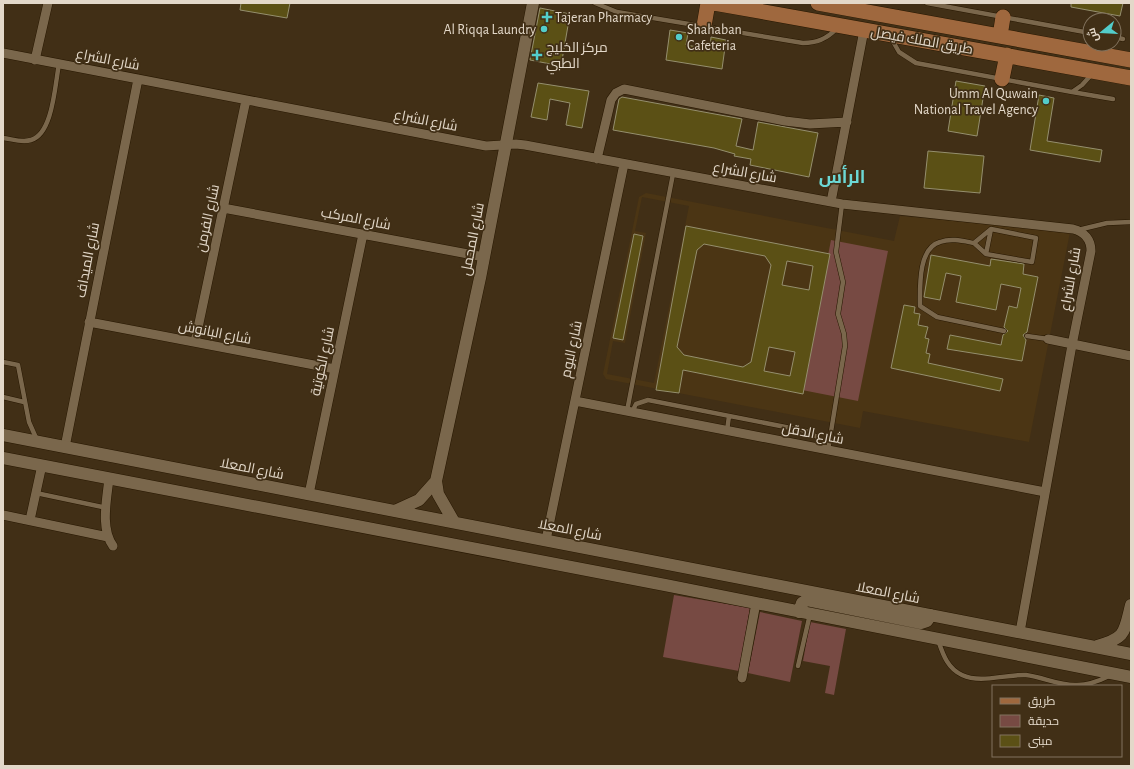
<svg xmlns="http://www.w3.org/2000/svg" width="1134" height="769" font-family="'Alegreya Sans',Cairo,sans-serif">
<rect width="100%" height="100%" fill="#412f16"/>
<path fill="#4b3514" fill-rule="evenodd" d="M646,193L894,241L900,216L1070,232L1029,442L863,411L860,428L606,379L603,374L639,197ZM642,197L689,206L654,383L607,374L613,341L625,343L646,233L635,231Z"/>
<path fill="#774a43" d="M831,240L888,251L858,401L802,390Z
M674,595L750,608L739,671L663,657Z
M760,612L802,621L790,682L748,673Z
M810,622L846,629L834,695L825,693L830,666L803,661Z"/>
<path fill="#5b5015" stroke="#958f6e" fill-rule="evenodd" d="M241,3H290L287,18L240,10Z
M1071,3H1123L1120,16L1071,7Z
M540,8L570,14L561,66L530,60Z
M670,30L688,33L686,45L710,49L711,37L726,40L722,69L666,60Z
M956,81L985,86L977,136L948,131Z
M538,83L589,91L582,128L566,125L570,103L550,99L547,120L531,117Z
M1039,95L1054,98L1047,141L1102,150L1100,162L1030,150Z
M622,97L742,119L736,146L753,150L758,122L818,133L809,177L750,165L751,159L734,156L735,154L714,148L613,130L619,99Z
M928,151L984,156L980,193L924,188Z
M686,226L830,254L803,394L683,370L679,393L656,390ZM704,244L765,256L771,265L751,362L743,367L684,355L677,347L697,250ZM787,261L813,266L809,290L782,285ZM769,347L795,352L790,376L764,371Z
M634,234L643,236L623,340L613,338Z
M931,255L990,266L991,259L1024,264L1023,274L1038,277L1027,332L1023,335L1026,340L1022,361L947,349L950,335L1001,345L1003,335L1008,331L1004,327L1009,306L1017,308L1021,288L1001,284L996,310L956,302L961,276L946,273L940,300L924,297Z
M904,305L915,307L914,313L920,314L918,325L928,327L925,338L929,339L926,353L930,354L928,363L1003,379L1000,391L891,368Z"/>
<g fill="none" stroke-linecap="round" stroke-linejoin="round">
<g stroke="#271700" stroke-width="5.5">
<path id="service" d="M595,3L617,12L803,43C816,43 827,39 836,29
M927,3L1090,33
M1114,37L1123,39
M891,38L899,52L916,63L1072,92L1082,85L1092,74
M1072,92L1113,99
M3,138C12,139 22,143 31,140C53,134 55,84 59,64
M991,229L1036,238L1032,262L986,254L974,243Z
M1078,230L1107,223L1131,222
M974,243C963,241 951,238 940,242C918,248 920,287 920,306L937,317L1004,331
M986,254L991,229
M1027,336L1048,339
M3,362L18,365L29,422L37,440
M3,397L24,402
M627,411L673,174
M632,412L636,404L648,400L806,431L817,437L821,449
M727,431L729,416
M828,450L845,346L844,334L838,314L843,282L836,252L842,204
M36,493L107,508
M938,640C943,654 947,668 962,675C981,684 1005,674 1026,675C1043,677 1060,686 1077,685C1089,685 1099,681 1109,676
M798,666L810,614"/>
</g>
<g stroke="#271700" stroke-width="10">
<path id="minor" d="M3,53L486,146L516,144L525,145L842,204L1073,229C1085,232 1091,240 1091,251L1072,345L1020,632
M35,60L48,3
M597,159L611,100L616,93L624,89L785,121L810,124L847,122
M831,202L864,30
M223,208L484,257
M89,322L335,369
M1048,339L1131,356
M195,342L246,100
M575,401L1045,492
M65,447L138,79
M109,478C107,499 100,528 113,546
M309,494L363,234
M3,515L108,537
M30,520L42,465
M546,540L624,164
M742,678L756,603"/>
</g>
<g stroke="#271700" stroke-width="13">
<path id="tertiary" d="M3,435L1131,654
M3,458L665,585L1131,677
M395,511L419,500L436,481
M454,522L438,494L436,481L480,278L533,3
M799,612L802,603L807,600L921,623L927,621L931,615
M1097,646C1126,638 1124,633 1131,605"/>
</g>
<g stroke="#271700" stroke-width="16">
<path id="primary" d="M714,3L1131,78
M818,3L1131,60
M704,26L708,3
M1000,36L1003,17
M1002,79L1007,55"/>
</g>
<use href="#service" stroke="#7a674c" stroke-width="4.5"/>
<use href="#minor" stroke="#7a674c" stroke-width="9"/>
<use href="#tertiary" stroke="#7a674c" stroke-width="12"/>
<use href="#primary" stroke="#9f683e" stroke-width="15"/>
</g>
<g fill="#53cdca" stroke="#412f16" stroke-width="1.5">
<path d="M545 11h4v4h4v4h-4v4h-4v-4h-4v-4h4z"/>
<circle cx="544" cy="29" r="4"/>
<circle cx="679" cy="37" r="4"/>
<path d="M535 49h4v4h4v4h-4v4h-4v-4h-4v-4h4z"/>
<circle cx="1046" cy="101" r="4"/>
</g>
<g text-anchor="middle" stroke-width="3.5" stroke-linejoin="round" paint-order="stroke">
<g font-size="14" fill="#e3d8c9" stroke="#412f16" text-anchor="start">
<text x="555" y="22">Tajeran Pharmacy</text>
<text x="536" y="34" text-anchor="end">Al Riqqa Laundry</text>
<text x="687" y="34">Shahaban<tspan x="687" dy="16">Cafeteria</tspan></text>
<text x="546" y="52">مركز الخليج<tspan x="546" dy="16">الطبي</tspan></text>
<text x="1038" y="98" text-anchor="end">Umm Al Quwain<tspan x="1038" dy="16">National Travel Agency</tspan></text>
</g>
<g font-size="14" fill="#e3d8c9" stroke="#412f16">
<text transform="translate(922 40) rotate(10)" y="5">طريق الملك فيصل</text>
<text transform="translate(108 59) rotate(11)" y="5">شارع الشراع</text>
<text transform="translate(426 120) rotate(11)" y="5">شارع الشراع</text>
<text transform="translate(745 172) rotate(10)" y="5">شارع الشراع</text>
<text transform="translate(207 218) rotate(-78)" y="5">شارع الفرمن</text>
<text transform="translate(356 218) rotate(11)" y="5">شارع المركب</text>
<text transform="translate(472 239) rotate(-79)" y="5">شارع المحمل</text>
<text transform="translate(87 260) rotate(-79)" y="5">شارع الميداف</text>
<text transform="translate(1070 279) rotate(-80)" y="5">شارع الشراع</text>
<text transform="translate(215 332) rotate(11)" y="5">شارع البانوش</text>
<text transform="translate(571 349) rotate(-78)" y="5">شارع البوم</text>
<text transform="translate(322 361) rotate(-78)" y="5">شارع الكوتية</text>
<text transform="translate(813 433) rotate(11)" y="5">شارع الدقل</text>
<text transform="translate(252 468) rotate(11)" y="5">شارع المعلا</text>
<text transform="translate(570 529) rotate(11)" y="5">شارع المعلا</text>
<text transform="translate(888 592) rotate(11)" y="5">شارع المعلا</text>
</g>
<g font-size="18" font-weight="bold" fill="#6cd8d5" stroke="#412f16">
<text x="842" y="183">الرأس</text>
</g>
</g>
<rect width="1134" height="769" fill="none" stroke="#e3d8c9" stroke-width="8"/>
<rect x="992" y="685" width="130" height="72" fill="#412f16" stroke="#82735e"/>
<rect x="1000" y="698" width="20" height="6" fill="#9f683e" stroke="#82735e"/>
<text x="1028" y="705" font-size="12" fill="#e3d8c9">طريق</text>
<rect x="1000" y="715" width="20" height="12" fill="#774a43" stroke="#82735e"/>
<text x="1028" y="725" font-size="12" fill="#e3d8c9">حديقة</text>
<rect x="1000" y="735" width="20" height="12" fill="#5b5015" stroke="#82735e"/>
<text x="1028" y="745" font-size="12" fill="#e3d8c9">مبنى</text>
<g transform="translate(1102 32) rotate(252)"><circle r="19" fill="#412f16" stroke="#82735e"/>
<path d="M0-3L7 15L0 10L-7 15Z" fill="#53cdca"/>
<text y="-6" font-size="11" font-weight="bold" text-anchor="middle" fill="#e3d8c9">ش</text>
</g>
</svg>
